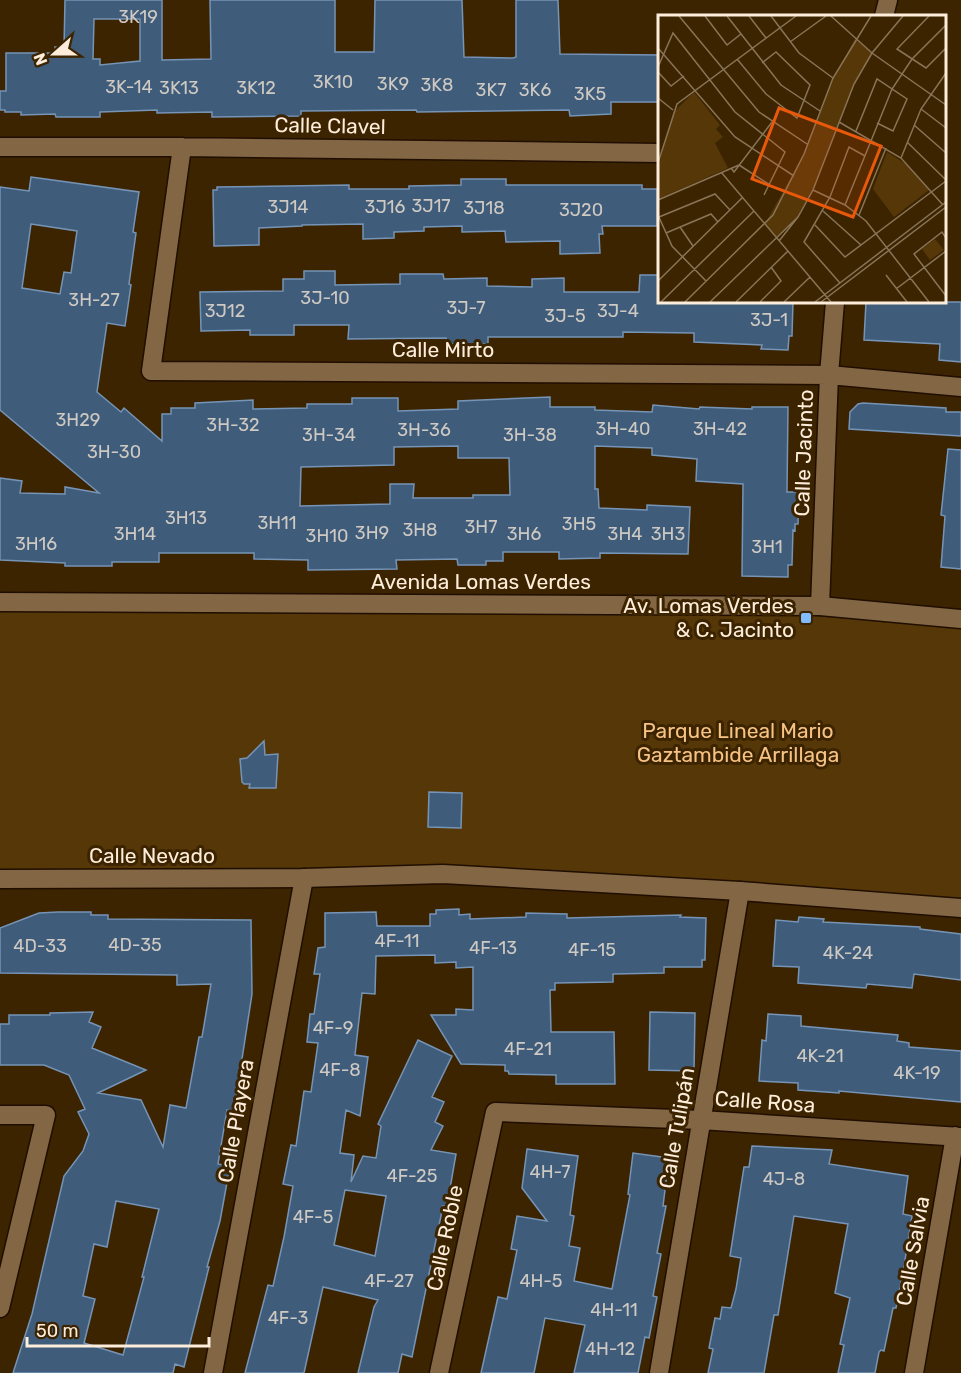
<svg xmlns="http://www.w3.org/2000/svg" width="961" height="1373" font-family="Rubik,sans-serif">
<rect width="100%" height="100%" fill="#3c2400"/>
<path fill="#563708" d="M0,602L820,606L961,619V908L443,874L0,879Z"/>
<path fill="#3f5c7b" stroke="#7694b6" stroke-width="1.5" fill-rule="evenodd" d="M65,0H162V60L211,59L210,0H335V52H374L375,0H462L464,57L513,58L516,57V0H558L560,54L660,55V102H611V114L570,116L569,110L417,112L416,110L301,111V116L212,117V112L157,113V110L100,112V117H56L55,114L21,115V112H5V110H0V91H6V53H55V47H64ZM94,19H140V61L100,65V59H93Z
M31,177L139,192L133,232L136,233L129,284L131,285L125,326L107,323L97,392L121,412L124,408L162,441V414H171V408H195V403L253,400V409L307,408V404H352V398H398V411L458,409V401L550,397V407H595V410L652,412L653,405L699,409L700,407L752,409V407H788L787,492H799L798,524H795V531L793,530L792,565H788V577L742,576L743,484L696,481L697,459L652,455V448L595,446V489H598L599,508L647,510V505L690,507L688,554L600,553V558L559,559V552H503V561H486V565H458L457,559L396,560L397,569L308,570V560L254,559V553H159V562H112V566H65V563L0,560V478L22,481L20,493L65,494V487L99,493L0,410V187L29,191ZM31,224L77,231L71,273L64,272L60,294L22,288ZM458,446V458H509L510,495H473V498H413L414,484H390V504L300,506L301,467L394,465V447Z
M461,179H506V185H642V189H657V226H602L603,234H599L600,253L560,254V241L506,242L505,231L462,232V226L424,227V231L394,232V238L363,239V224L302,225V226L259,228V245L214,246L213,190H217V187L349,185V189H409V186L461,185Z
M304,271H335V285L400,284V274H443L444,279L487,278V286L532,287V279L564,278V292H639L640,275H660V302H793L792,336H789L788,350L761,349L762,345L694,342V333L623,332V337H488V344H446V338L348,339L349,325H294V335H250V330L201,331L200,292L283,291V279H304Z
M866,302H961V362L939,360L940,344L864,340Z
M863,403L946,408V412H961V436L849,429L850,412L858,404Z
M948,449L961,450V569L941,567L945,516L941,515Z
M264,741L265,755L278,754L276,788H249L250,784H244L242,782L240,759L247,758Z
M429,792L462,793L461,828L428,827Z
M459,909V915L470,914V919L526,917V913L567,914V918L681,915L680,917L706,918L705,960H702V967H664V973L613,974V982L555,983V990H550L551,1032H614L615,1084H556V1075L509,1074L508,1071H505V1065L461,1064L431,1015H456V1009L473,1010V967L456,968V962L435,963V955L376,956L375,994L362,993L355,1055L368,1057L360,1116L346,1110L340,1153L354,1155L351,1182L363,1156L376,1158L381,1126L378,1124L418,1040L452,1056L432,1097L444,1102L435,1122L443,1126L431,1150L456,1154L447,1206H443L412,1357L402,1354L398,1373H358L374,1307L378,1300L323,1287L304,1373H245L268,1285L273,1286L284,1237L293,1186L283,1184L291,1145L296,1146L304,1091L311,1092L318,1043L307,1042L310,1014H314L320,974H314L318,948L325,947V913L376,912L377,926H430V914H436V910ZM345,1190L386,1196L375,1256L334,1245Z
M58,912H91V915H108V919L251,920L252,994L234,1111L227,1110L218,1164L230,1166L220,1221L207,1267H209L184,1367L175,1364L173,1373H13L32,1314L64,1176L83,1151L89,1134L78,1112L85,1109L69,1075L44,1065H0V1024H9V1015H50V1013L93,1012L89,1022L101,1027L92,1048L146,1070L98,1093L141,1100L163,1147L170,1105L186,1108L199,1037H202L211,984L177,985V975L0,973V928L39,913ZM116,1201L159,1209L142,1277H144L123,1355L84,1343L95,1299L83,1296L94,1244L107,1247Z
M799,917L824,919L823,922L920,927V929L961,934V980L914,974L912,988L867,984L866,988L798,983L799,967L773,966L776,920L798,922Z
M650,1012L695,1013L694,1071L649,1070Z
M768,1014L801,1016V1026L898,1035L897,1041L909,1043V1047L961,1051V1102L839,1091V1093L798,1090V1083L759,1081L762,1040L766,1041Z
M752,1146L832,1150L829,1164L908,1176L903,1214L912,1216L904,1266L896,1308H893L884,1351L881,1350L879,1352L875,1373H838L844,1345L840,1344L850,1298L835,1293L848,1224L794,1216L778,1315H774L764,1373H708L713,1349L709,1348L715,1318L720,1319L722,1307L731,1308L736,1289L741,1258L730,1256L744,1167H749Z
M527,1149L578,1156L570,1215L574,1216L569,1246L580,1248L574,1281L612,1289L630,1195L628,1194L633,1153L669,1158L663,1206H666L657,1253L661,1254L653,1296L657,1297L649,1338L645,1337L638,1373H574L585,1325L545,1318L534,1373H481L498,1297L507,1299L517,1250L511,1249L517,1216L547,1221L522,1188Z"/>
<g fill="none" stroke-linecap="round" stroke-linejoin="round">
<g stroke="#200e00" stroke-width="21">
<path id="street" d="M884,16L888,0
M0,147H182L660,153
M182,147L151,371L829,375L961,387
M820,606L829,375L835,302
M0,1115H46L0,1308
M213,1373L304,878
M439,1373L495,1112L701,1120L961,1137
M659,1373L740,891
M914,1373L955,1136"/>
</g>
<g stroke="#200e00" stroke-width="21">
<path id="secondary" d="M0,602L820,606L961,619
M0,879L304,878L443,874L740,891L961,908"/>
</g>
<use href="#street" stroke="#836643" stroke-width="18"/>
<use href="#secondary" stroke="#836643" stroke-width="18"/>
</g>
<rect fill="#82bcfa" stroke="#3c2400" stroke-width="2" x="800" y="612" width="12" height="12" rx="3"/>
<g text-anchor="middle" stroke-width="6" stroke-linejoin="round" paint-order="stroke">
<g font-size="18" fill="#cec9c2">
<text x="138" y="23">3K19</text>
<text x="333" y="88">3K10</text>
<text x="393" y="90">3K9</text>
<text x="437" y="91">3K8</text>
<text x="129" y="93">3K-14</text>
<text x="179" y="94">3K13</text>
<text x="256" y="94">3K12</text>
<text x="491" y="96">3K7</text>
<text x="535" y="96">3K6</text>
<text x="590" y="100">3K5</text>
<text x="431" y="212">3J17</text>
<text x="288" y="213">3J14</text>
<text x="385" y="213">3J16</text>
<text x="484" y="214">3J18</text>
<text x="581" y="216">3J20</text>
<text x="325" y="304">3J-10</text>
<text x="94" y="306">3H-27</text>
<text x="466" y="314">3J-7</text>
<text x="225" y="317">3J12</text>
<text x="618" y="317">3J-4</text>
<text x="565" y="322">3J-5</text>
<text x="769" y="326">3J-1</text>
<text x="78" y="426">3H29</text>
<text x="233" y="431">3H-32</text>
<text x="623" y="435">3H-40</text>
<text x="720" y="435">3H-42</text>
<text x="424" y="436">3H-36</text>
<text x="329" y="441">3H-34</text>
<text x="530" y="441">3H-38</text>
<text x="114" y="458">3H-30</text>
<text x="186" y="524">3H13</text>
<text x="277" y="529">3H11</text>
<text x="579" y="530">3H5</text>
<text x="481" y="533">3H7</text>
<text x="420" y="536">3H8</text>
<text x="372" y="539">3H9</text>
<text x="135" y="540">3H14</text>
<text x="524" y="540">3H6</text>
<text x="625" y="540">3H4</text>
<text x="668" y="540">3H3</text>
<text x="327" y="542">3H10</text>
<text x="36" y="550">3H16</text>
<text x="767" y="553">3H1</text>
<text x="397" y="947">4F-11</text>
<text x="135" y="951">4D-35</text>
<text x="40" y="952">4D-33</text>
<text x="493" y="954">4F-13</text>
<text x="592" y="956">4F-15</text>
<text x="848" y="959">4K-24</text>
<text x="333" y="1034">4F-9</text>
<text x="528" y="1055">4F-21</text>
<text x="820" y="1062">4K-21</text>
<text x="340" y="1076">4F-8</text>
<text x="917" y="1079">4K-19</text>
<text x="550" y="1178">4H-7</text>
<text x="412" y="1182">4F-25</text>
<text x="784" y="1185">4J-8</text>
<text x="313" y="1223">4F-5</text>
<text x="389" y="1287">4F-27</text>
<text x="541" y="1287">4H-5</text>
<text x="614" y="1316">4H-11</text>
<text x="288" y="1324">4F-3</text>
<text x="610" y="1355">4H-12</text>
</g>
<g font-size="21" fill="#fdedda" stroke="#3c2400">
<text transform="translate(330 126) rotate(1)" y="7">Calle Clavel</text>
<text x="443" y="357">Calle Mirto</text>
<text transform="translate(804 453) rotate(-88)" y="7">Calle Jacinto</text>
<text x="481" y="589">Avenida Lomas Verdes</text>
<text x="152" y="863">Calle Nevado</text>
<text transform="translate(765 1102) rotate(4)" y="7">Calle Rosa</text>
<text transform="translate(236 1121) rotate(-80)" y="7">Calle Playera</text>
<text transform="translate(677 1128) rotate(-80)" y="7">Calle Tulipán</text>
<text transform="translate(445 1238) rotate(-78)" y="7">Calle Roble</text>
<text transform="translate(913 1251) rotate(-80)" y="7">Calle Salvia</text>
</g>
<g font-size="21" fill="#fdedda" stroke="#3c2400" text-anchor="end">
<text x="794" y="613">Av. Lomas Verdes<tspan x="794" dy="24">&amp; C. Jacinto</tspan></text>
</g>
<g font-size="21" fill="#f7c385" stroke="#3c2400">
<text x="738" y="738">Parque Lineal Mario<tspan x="738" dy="24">Gaztambide Arrillaga</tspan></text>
</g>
</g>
<g transform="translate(658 15)">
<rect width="288" height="288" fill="#3c2400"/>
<path d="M197,24L214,38L196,69L155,175L140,202L118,222L107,209L146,139L175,63ZM36,77L62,110L58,114L65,122L57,128L70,153L0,184V153L15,98ZM229,137L248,149L271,175L236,202L215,174ZM277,224L286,235L272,245L264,234Z" fill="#563708"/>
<path fill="none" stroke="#897457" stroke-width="1.5" d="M21,1L101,97L149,129M47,1L69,30L83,19M69,1L123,70L162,96M91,1L108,23M113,1L141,38L175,63M173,1L214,38L288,90M271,1L239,34L268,53L288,33M132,27L168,1M0,33L77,122L136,161M79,44L108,79L139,103L152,70L118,37L104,48M0,52L15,18L77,97L127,137L106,180M0,57L13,71L26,61M0,83L15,95M263,94L288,113M181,107L243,143L285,190M256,110L288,138M198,116L219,64L249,84L235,116L219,108M249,127L288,165M243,143L263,94L288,58M0,148L19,89L138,1M81,150L112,170M73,153L76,157L114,107M63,157L173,287M155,175L187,190L208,206L271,287M0,185L81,150M187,190L234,74L254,44L288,10M165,196L203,230M0,200L14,231L48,266M201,200L228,133M1,202L57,179L72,195M157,210L187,242L288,166M22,212L35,231M8,218L53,199L60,207M288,223L284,217L256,239L288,281M121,226L140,202M228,260L249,287M0,266L84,183M182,268L146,227L172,182L191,132L207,141M238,274L288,236M3,287L96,196M27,287L115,200L146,139L175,63L213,1M52,287L140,202L155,175L196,69L214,38L245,1M78,287L130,236M102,287L123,266L113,252M126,287L152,262M157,287L288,187M163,287L288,192"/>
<path fill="#e8590c" fill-opacity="0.15" stroke="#e8590c" stroke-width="3" d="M121,93L223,131L195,202L94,164Z"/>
<rect width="288" height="288" fill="none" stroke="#fdedda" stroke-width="3"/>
</g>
<g transform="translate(54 54) rotate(249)" stroke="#3c2400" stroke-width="4.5" paint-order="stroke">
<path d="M0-4.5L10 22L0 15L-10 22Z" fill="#fdedda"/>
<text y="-9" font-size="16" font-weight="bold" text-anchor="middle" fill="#fdedda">N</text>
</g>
<path d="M27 1337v9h182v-9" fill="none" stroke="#fdedda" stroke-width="3"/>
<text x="36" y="1337" font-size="18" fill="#fdedda" stroke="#3c2400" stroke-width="4.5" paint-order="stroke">50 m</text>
</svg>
